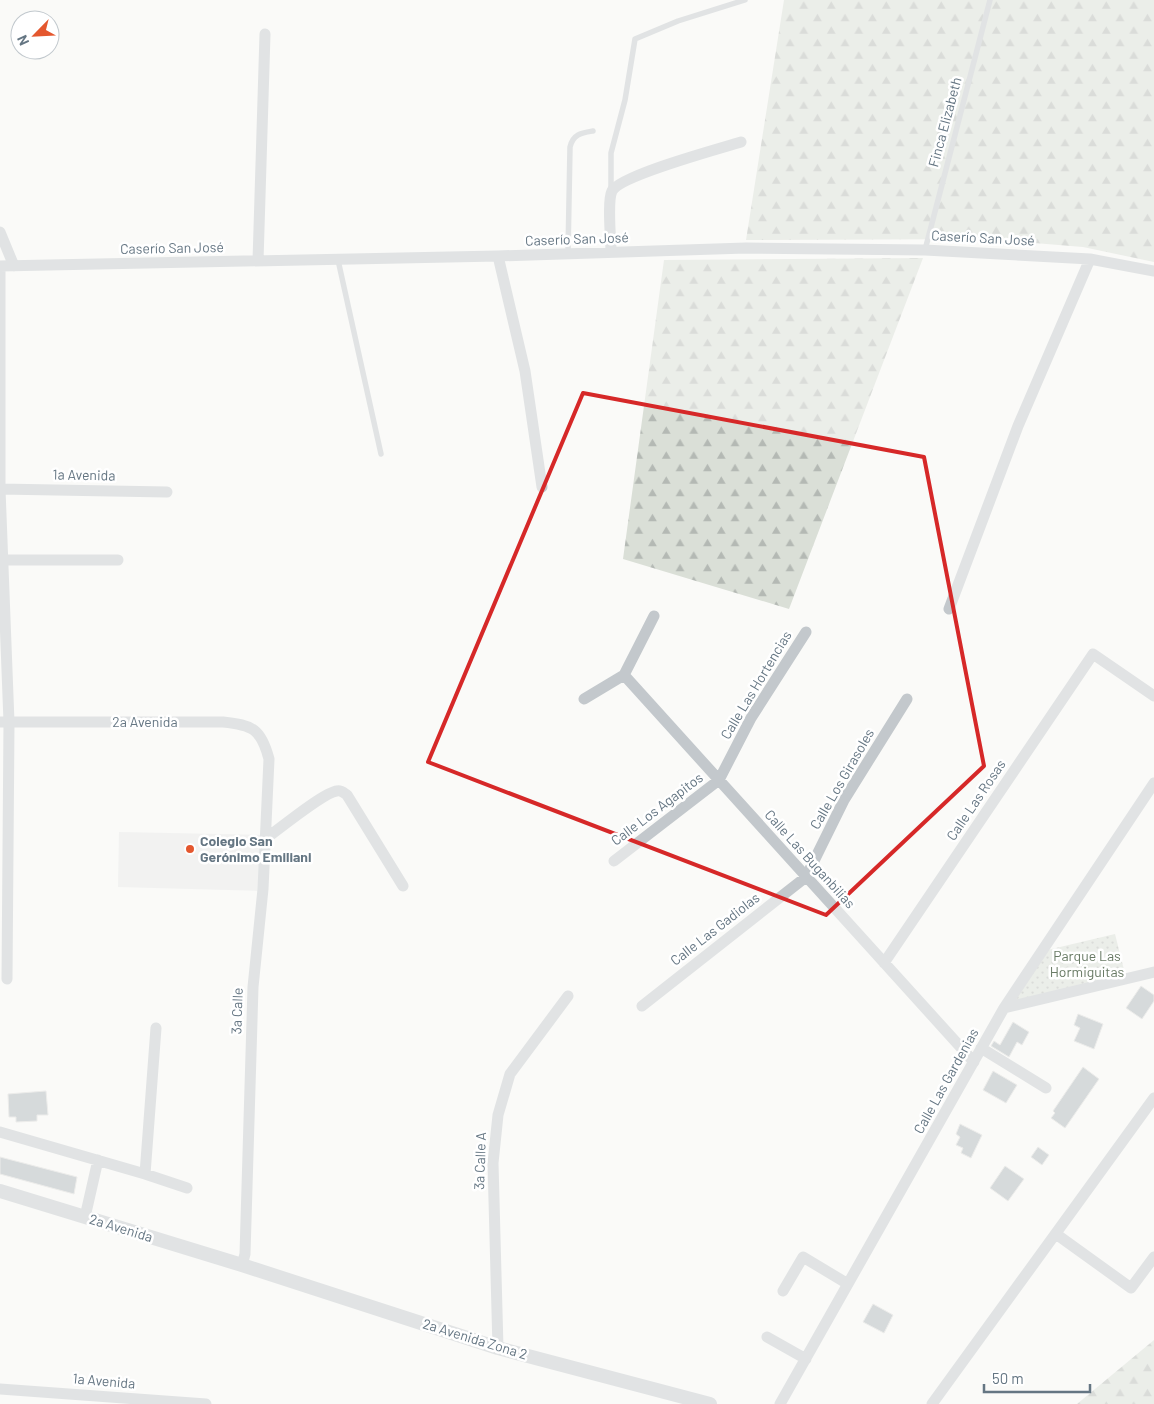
<svg xmlns="http://www.w3.org/2000/svg" width="1154" height="1404" font-family="Barlow,sans-serif">
<defs>
<pattern id="forest-firs" width="22" height="20" patternUnits="userSpaceOnUse" patternTransform="scale(1.25)"><rect width="22" height="20" fill="#dadfd7"/><path d="M5 1l3.5 6h-7zM16 11l3.5 6h-7z" fill="#b4b9b4"/></pattern>
<pattern id="park-dots" width="8" height="8" patternUnits="userSpaceOnUse" patternTransform="scale(1.25)"><rect width="8" height="8" fill="#dadfd7"/><path d="M2 2h.1M6 6h.1" fill="none" stroke="#b4b9b4" stroke-width="1.8" stroke-linecap="round"/></pattern>
</defs>
<rect width="100%" height="100%" fill="#fafaf8"/>
<path fill="#e8e9e9" d="M119,832L263,835L262,891L118,887Z"/>
<path fill="url(#forest-firs)" d="M784,0H1154V262L1083,247L986,239L746,240Z
M923,258L789,609L623,559L664,260Z
M1154,1340V1404H1077Z"/>
<path fill="url(#park-dots)" d="M1115,934L1126,978L1004,1008L1039,952Z"/>
<path fill="#aab3b9" stroke="#dcdcda" d="M1141,986L1154,995V1001L1142,1019L1126,1008Z
M1078,1014L1103,1024L1094,1049L1074,1041L1080,1028L1074,1025Z
M1013,1022L1029,1032L1022,1045L1017,1042L1009,1057L991,1046L994,1041L1000,1045Z
M1083,1067L1099,1079L1065,1128L1051,1118L1055,1113L1053,1111Z
M993,1071L1017,1085L1006,1103L983,1090Z
M46,1091L48,1115H37V1121L16,1122V1117H9L8,1094Z
M960,1124L982,1135L971,1158L961,1153L963,1148L956,1145L960,1137L956,1134Z
M1038,1147L1049,1155L1042,1165L1031,1157Z
M0,1157L77,1177L74,1194L0,1174Z
M1005,1166L1024,1179L1008,1201L990,1188Z
M873,1304L893,1315L884,1333L863,1322Z"/>
<g fill="none" stroke-linecap="round" stroke-linejoin="round">
<path stroke="#c3c8cc" stroke-width="5.5" d="M611,190V153L625,100L635,39L678,21L745,0
M925,250L990,0
M568,254L570,147C573,134 581,133 593,131
M338,260L381,454"/>
<path stroke="#c3c8cc" stroke-width="11" d="M0,232L14,266
M611,252C611,239 607,201 612,191C621,175 719,149 741,142
M498,256L525,371L542,487
M258,261L265,34
M0,266L498,256L746,248L925,250L1090,259L1154,271
M0,489V266
M3,560H118
M949,609L1018,426L1090,259
M624,675L974,1062
M624,675L654,616
M584,699L624,675
M0,722H223C253,725 261,729 269,759L263,889L253,987L245,1254L242,1265
M264,840C278,830 324,792 337,791C341,790 344,793 347,795L403,886
M614,861L719,780L751,718L806,632
M884,963L1093,654L1154,696
M7,979L9,722L0,489L167,492
M642,1006L806,877L844,800L907,699
M1004,1008L1154,972
M981,1048L1046,1088
M0,1132L145,1174L187,1188
M145,1174L156,1028
M85,1217L98,1160
M1056,1234L1131,1288L1154,1257
M783,1291L803,1257L848,1284
M767,1337L806,1359
M498,1348L493,1163L498,1115L510,1074L568,996
M0,1389L206,1404
M780,1404L1004,1008L1154,783
M932,1404L1154,1098"/>
<path stroke="#c3c8cc" stroke-width="14" d="M0,1191L242,1265L498,1348L710,1404"/>
</g>
<path d="M0 0H1154V1404H0ZM583,393L924,457L984,766L826,915L428,762Z" fill="#fafaf8" fill-opacity=".55" fill-rule="evenodd"/>
<path fill="none" stroke="#d62828" stroke-width="4" stroke-linejoin="round" d="M583,393L924,457L984,766L826,915L428,762Z"/>
<circle fill="#e4572e" stroke="#fff" stroke-width="2" cx="190" cy="849" r="5"/>
<g text-anchor="middle" stroke-width="5" stroke-linejoin="round" paint-order="stroke">
<g font-size="14" fill="#657683" stroke="#fff">
<text transform="translate(945 122) rotate(-75)" y="5">Finca Elizabeth</text>
<text transform="translate(983 238) rotate(3)" y="5">Caserío San José</text>
<text transform="translate(577 239) rotate(-2)" y="5">Caserío San José</text>
<text transform="translate(172 248) rotate(-1)" y="5">Caserío San José</text>
<text transform="translate(84 475) rotate(1)" y="5">1a Avenida</text>
<text transform="translate(756 685) rotate(-59)" y="5">Calle Las Hortencias</text>
<text x="145" y="727">2a Avenida</text>
<text transform="translate(842 779) rotate(-60)" y="5">Calle Los Girasoles</text>
<text transform="translate(976 800) rotate(-56)" y="5">Calle Las Rosas</text>
<text transform="translate(657 809) rotate(-37)" y="5">Calle Los Agapitos</text>
<text transform="translate(810 859) rotate(48)" y="5">Calle Las Buganbilias</text>
<text transform="translate(715 929) rotate(-38)" y="5">Calle Las Gadiolas</text>
<text transform="translate(237 1011) rotate(-88)" y="5">3a Calle</text>
<text transform="translate(946 1081) rotate(-61)" y="5">Calle Las Gardenias</text>
<text transform="translate(480 1161) rotate(-88)" y="5">3a Calle A</text>
<text transform="translate(121 1228) rotate(17)" y="5">2a Avenida</text>
<text transform="translate(475 1339) rotate(17)" y="5">2a Avenida Zona 2</text>
<text transform="translate(104 1381) rotate(5)" y="5">1a Avenida</text>
</g>
<g font-size="14" font-weight="bold" fill="#657683" stroke="#fff" text-anchor="start">
<text x="200" y="846">Colegio San<tspan x="200" dy="16">Gerónimo Emiliani</tspan></text>
</g>
<g font-size="14" fill="#687a64" stroke="#fff">
<text x="1087" y="961">Parque Las<tspan x="1087" dy="16">Hormiguitas</tspan></text>
</g>
</g>
<g transform="translate(35 35) rotate(246)"><circle r="24" fill="#ffffff" stroke="#c1c8cd"/>
<path d="M0-4L9 19L0 12L-9 19Z" fill="#e4572e"/>
<text y="-8" font-size="14" font-weight="bold" text-anchor="middle" fill="#657683">N</text>
</g>
<path d="M984 1384v8h106v-8" fill="none" stroke="#657683" stroke-width="2.5"/>
<text x="992" y="1384" font-size="15" fill="#657683" stroke="#ffffff" stroke-width="4" paint-order="stroke">50 m</text>
</svg>
